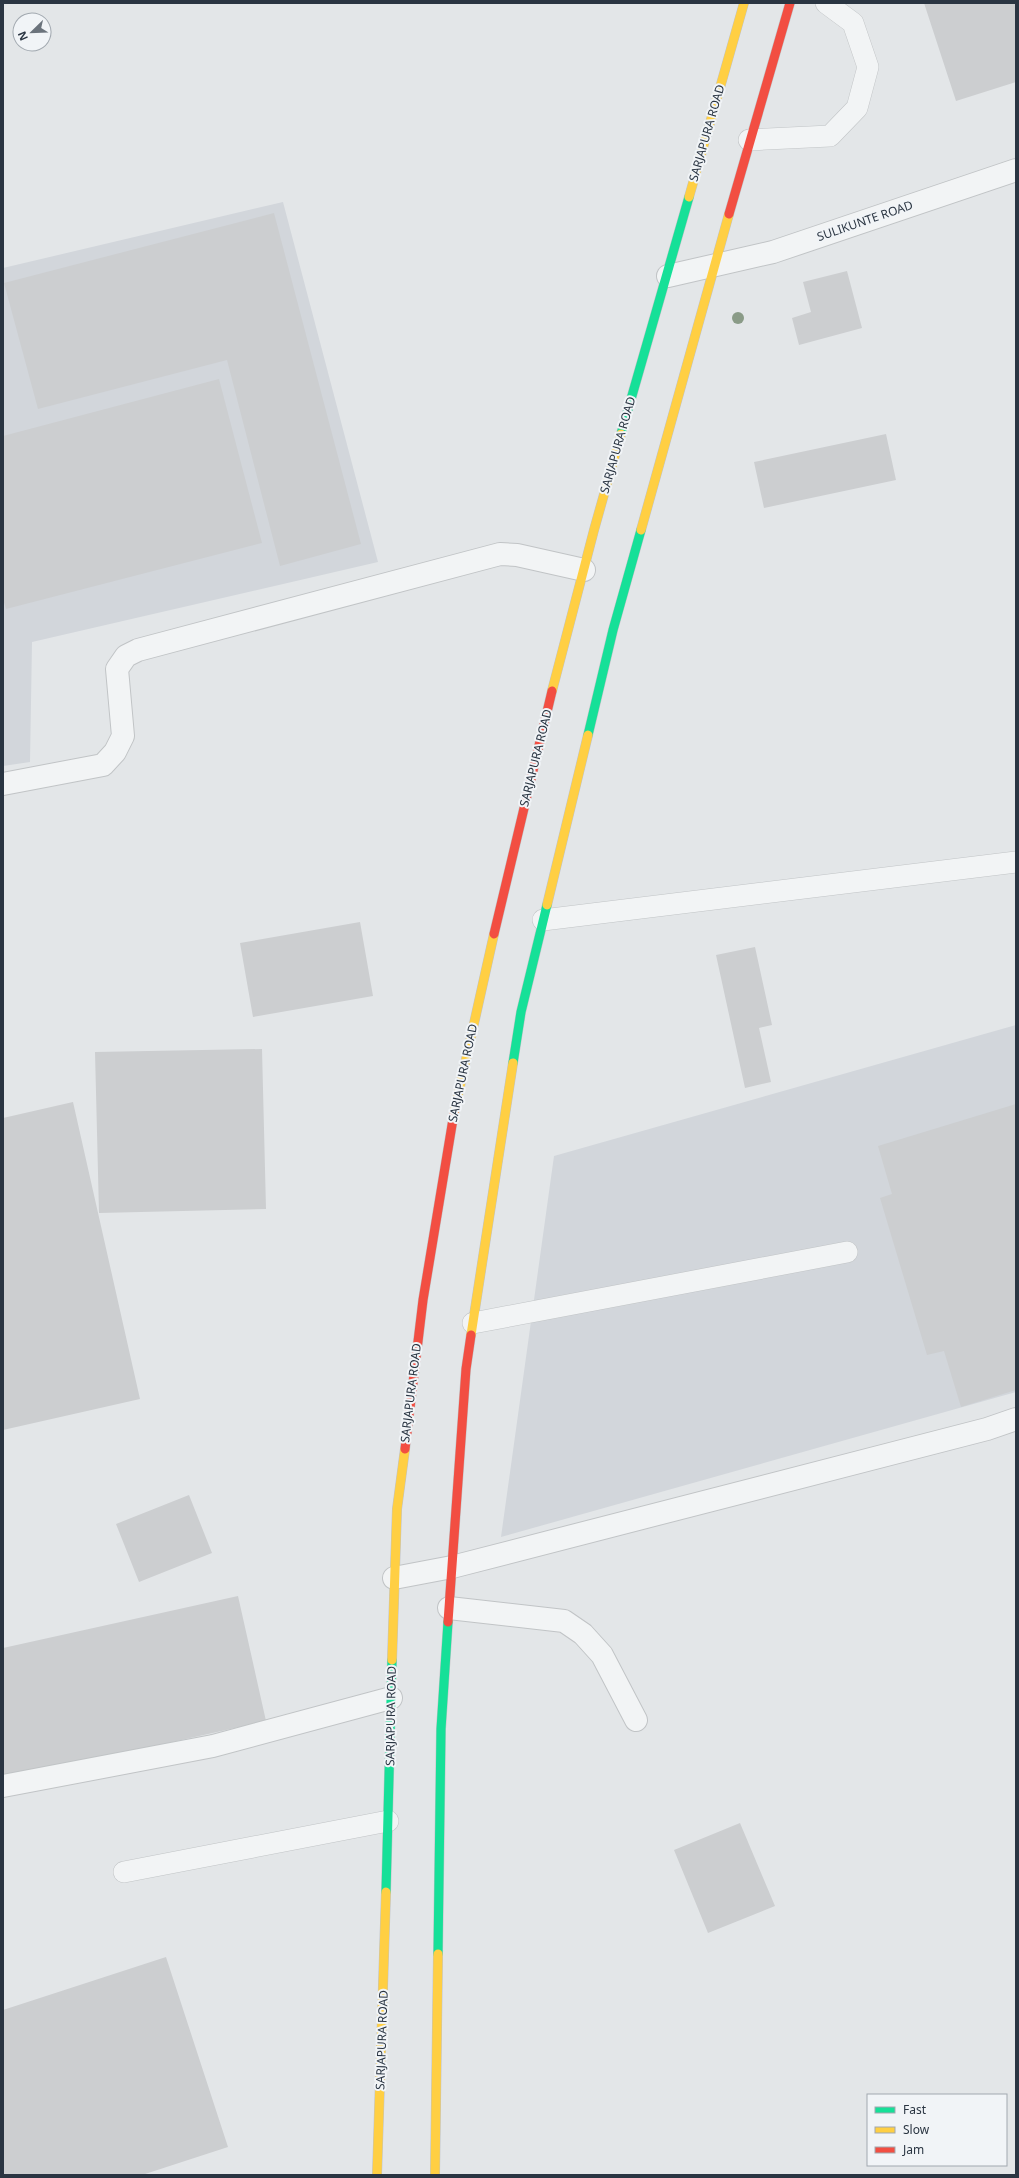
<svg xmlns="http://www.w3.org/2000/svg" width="1019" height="2178" font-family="'Noto Sans',sans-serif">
<rect width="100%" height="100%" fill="#e3e6e8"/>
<path fill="#d2d6db" d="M283,202L378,562L32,642L30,762L3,766V268Z
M1016,1025V1392L501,1537L554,1156Z"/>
<path fill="#ccced0" d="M924,3H1016V82L956,101Z
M274,213L361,544L280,566L227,360L38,409L4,283Z
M847,271L862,328L799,345L792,318L811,312L803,282Z
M219,379L262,543L6,609L3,599V436Z
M886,434L896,480L764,508L754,462Z
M360,922L373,996L253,1017L240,943Z
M755,947L772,1025L759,1028L771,1082L745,1088L716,955Z
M262,1049L266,1209L99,1213L95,1052Z
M73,1102L140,1399L3,1430V1118Z
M1016,1104V1390L961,1407L944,1351L927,1355L880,1198L892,1194L878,1146Z
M189,1495L212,1553L139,1582L116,1524Z
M238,1596L266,1721L3,1780V1648Z
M740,1823L775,1906L708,1933L674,1850Z
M166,1957L228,2147L142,2175H3V2010Z"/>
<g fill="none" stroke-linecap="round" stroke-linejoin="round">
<g stroke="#c1c4c6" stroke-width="22">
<path id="lane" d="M749,140L830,136L857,108L868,67L853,23L826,3
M543,920L1016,862
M473,1323L847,1252
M124,1872L388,1821"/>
</g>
<g stroke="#c1c4c6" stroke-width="24">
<path id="street" d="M668,276L773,252L1016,170
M3,784L103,765L115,752L123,736L117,669L126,656L138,650L500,554L517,555L584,570
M394,1578L452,1567L987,1429L1016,1419
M449,1608L564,1621L583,1634L602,1655L636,1720
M3,1786L213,1746L391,1698"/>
</g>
<g stroke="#c0c3c6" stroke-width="10">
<path id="fast" d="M621,434L689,197
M588,735L613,630L641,530
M513,1063L521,1012L547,905
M386,1892L392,1660
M438,1954L441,1729L448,1622"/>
</g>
<g stroke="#c0c3c6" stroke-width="10">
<path id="slow" d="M689,197L744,3
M641,530L729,214
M552,691L594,530L621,434
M547,905L588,735
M454,1113L494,934
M471,1335L513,1063
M392,1660L397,1509L405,1449
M377,2175L386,1892
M435,2175L438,1954"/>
</g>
<g stroke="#c0c3c6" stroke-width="10">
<path id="jam" d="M729,214L790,3
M494,934L552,691
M405,1449L423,1300L454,1113
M448,1622L466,1369L471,1335"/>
</g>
<use href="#lane" stroke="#f2f4f5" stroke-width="21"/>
<use href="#street" stroke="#f2f4f5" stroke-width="22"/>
<use href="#fast" stroke="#16e098" stroke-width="9"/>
<use href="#slow" stroke="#ffcf43" stroke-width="9"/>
<use href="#jam" stroke="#f24e42" stroke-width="9"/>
</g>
<circle fill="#8a9b87" cx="738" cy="318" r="6"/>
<g text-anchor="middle" stroke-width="4" stroke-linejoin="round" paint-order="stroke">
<g font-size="12" fill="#2a3542" stroke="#f1f4f7">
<text transform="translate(707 133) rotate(-74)" y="4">SARJAPURA ROAD</text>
<text transform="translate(865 221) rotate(-19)" y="4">SULIKUNTE ROAD</text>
<text transform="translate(618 445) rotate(-74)" y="4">SARJAPURA ROAD</text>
<text transform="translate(536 758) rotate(-76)" y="4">SARJAPURA ROAD</text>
<text transform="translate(463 1073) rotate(-78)" y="4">SARJAPURA ROAD</text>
<text transform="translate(411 1393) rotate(-83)" y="4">SARJAPURA ROAD</text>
<text transform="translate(391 1716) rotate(-89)" y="4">SARJAPURA ROAD</text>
<text transform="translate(382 2040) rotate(-88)" y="4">SARJAPURA ROAD</text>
</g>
</g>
<rect width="1019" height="2178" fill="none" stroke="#2a3542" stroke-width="8"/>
<rect x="867" y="2094" width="140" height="72" fill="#f1f4f7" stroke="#a1a8af"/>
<rect x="875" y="2107" width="20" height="6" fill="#16e098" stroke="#a1a8af"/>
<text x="903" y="2114" font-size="12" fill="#2a3542">Fast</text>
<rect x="875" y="2127" width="20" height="6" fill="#ffcf43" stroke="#a1a8af"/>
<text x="903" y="2134" font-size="12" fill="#2a3542">Slow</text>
<rect x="875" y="2147" width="20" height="6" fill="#f24e42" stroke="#a1a8af"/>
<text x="903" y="2154" font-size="12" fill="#2a3542">Jam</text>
<g transform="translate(32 32) rotate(247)"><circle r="19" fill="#f1f4f7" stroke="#a1a8af"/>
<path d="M0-3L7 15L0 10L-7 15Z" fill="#6b737c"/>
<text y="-6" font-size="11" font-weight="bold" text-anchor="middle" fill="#2a3542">N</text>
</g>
</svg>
